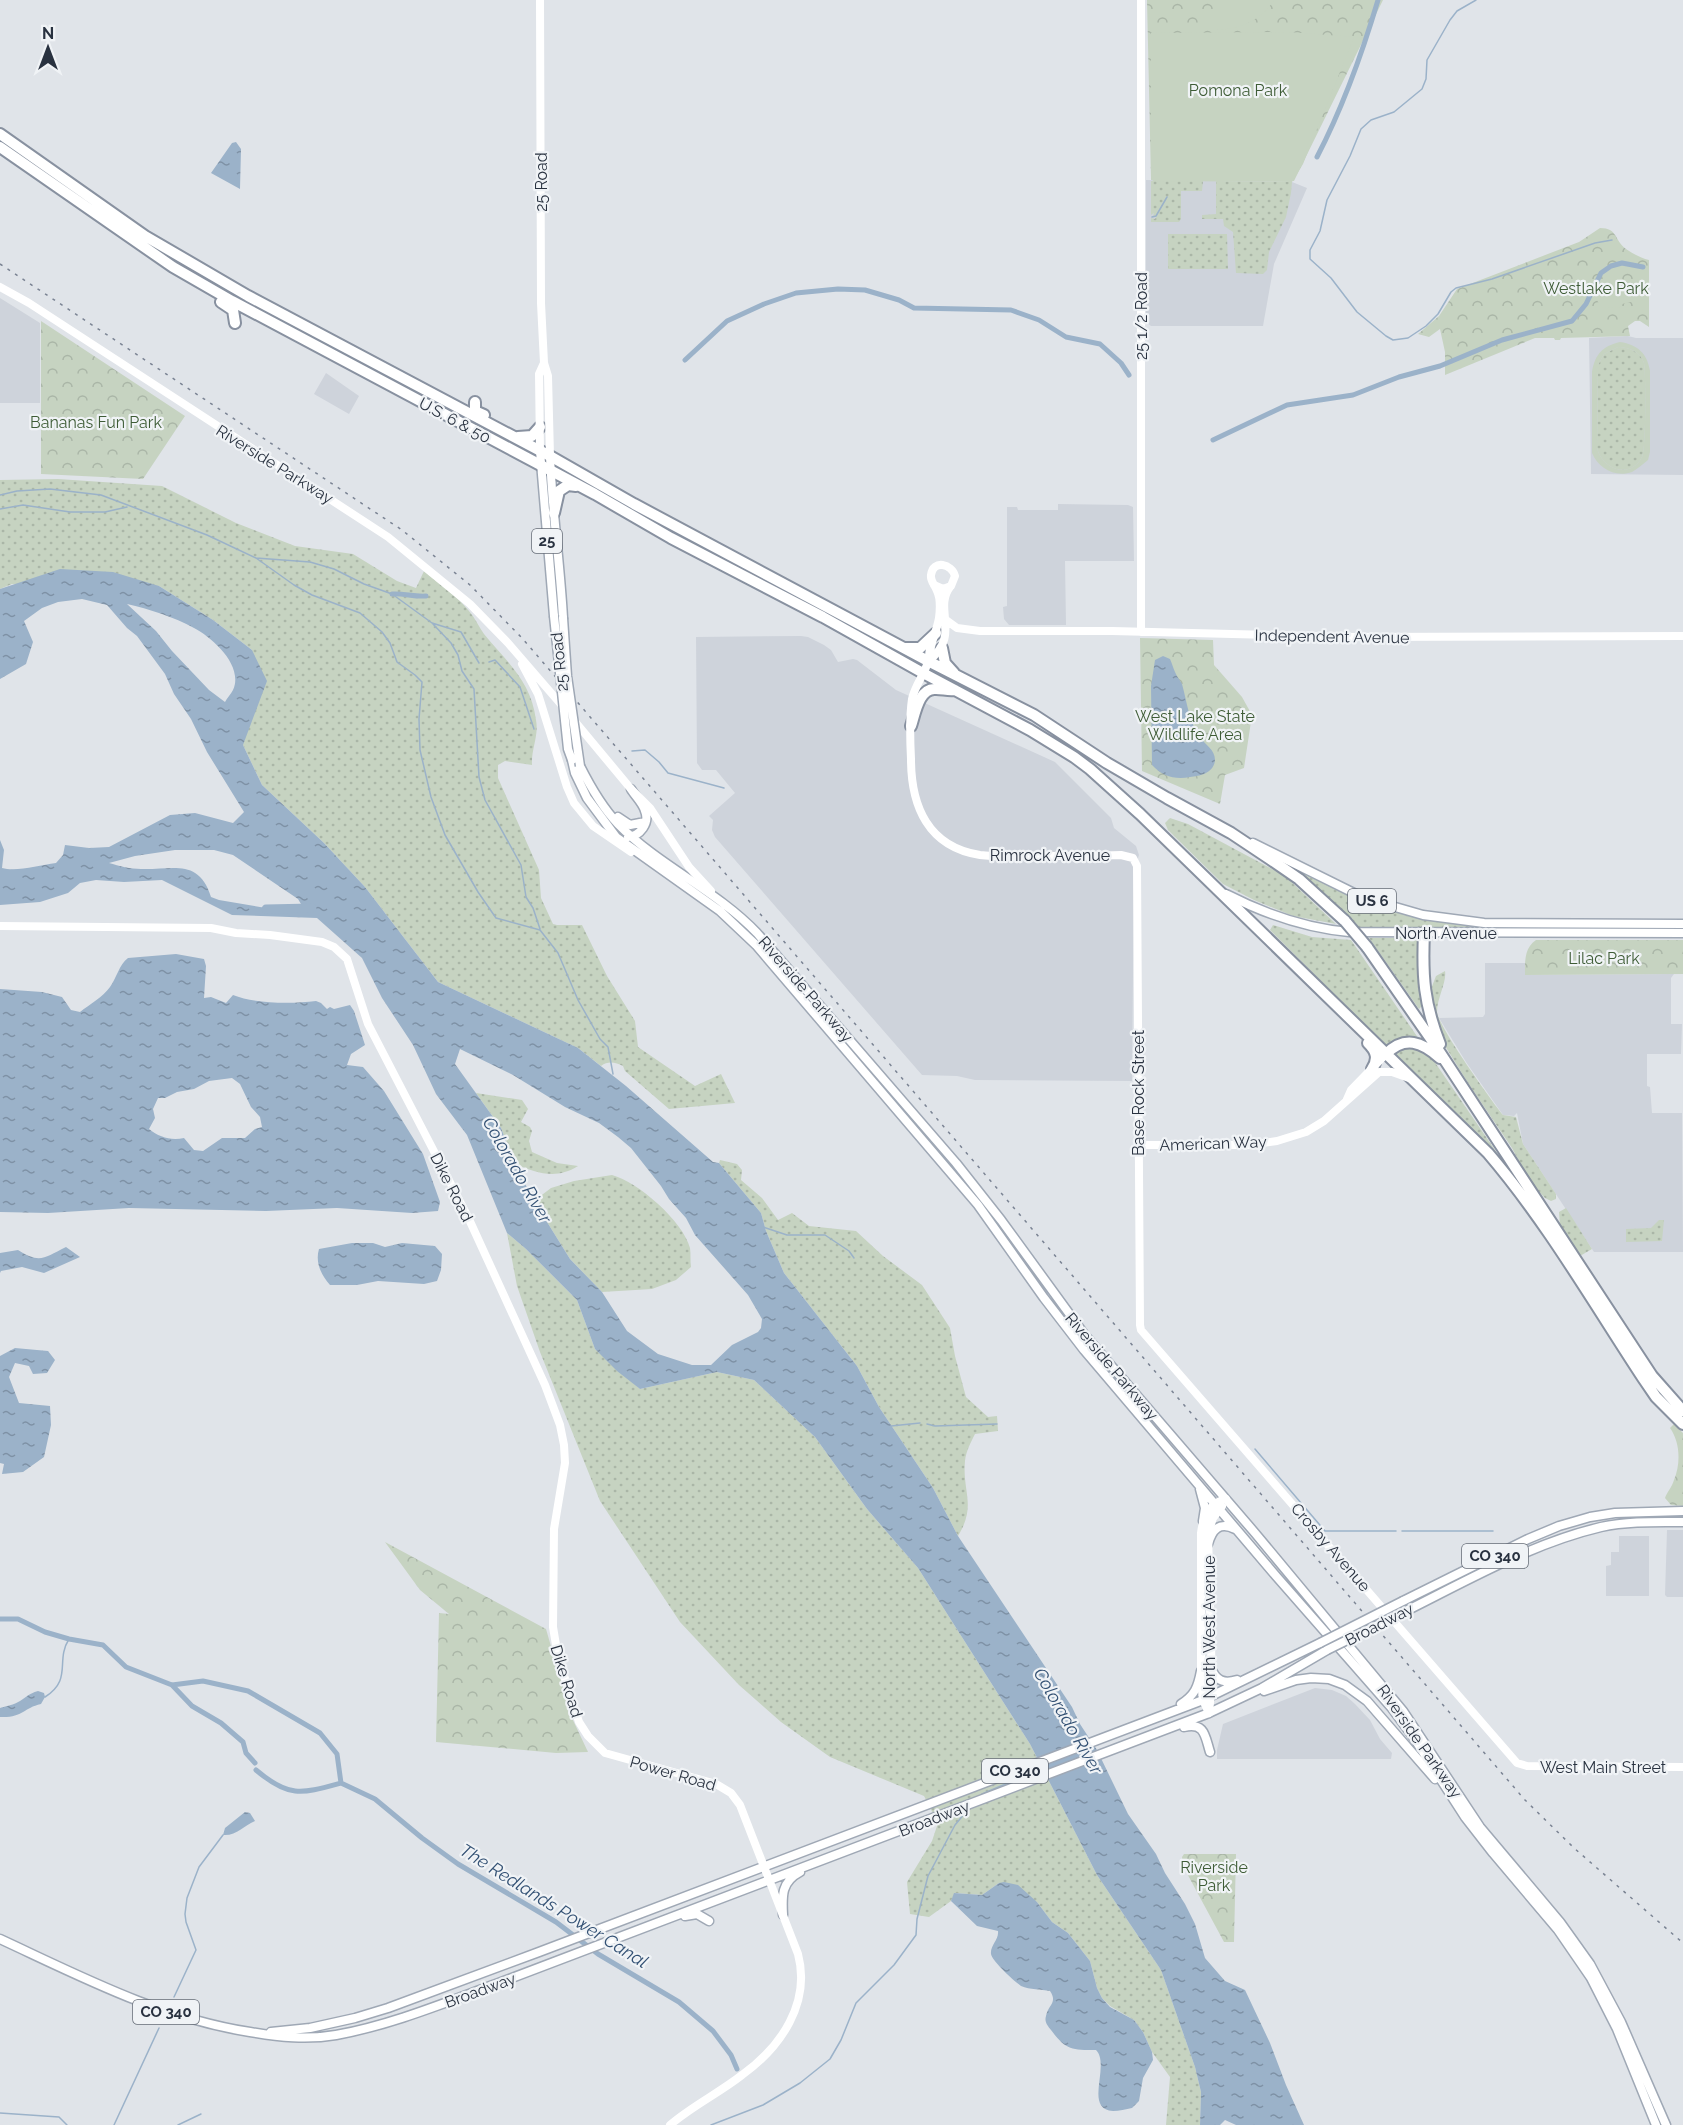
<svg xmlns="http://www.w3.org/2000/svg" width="1683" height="2125" font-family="Raleway,sans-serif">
<defs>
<pattern id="grass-dots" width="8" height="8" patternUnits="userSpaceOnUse" patternTransform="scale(1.5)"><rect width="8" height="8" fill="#c6d3c1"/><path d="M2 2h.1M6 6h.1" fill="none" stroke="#aab6a7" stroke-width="1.8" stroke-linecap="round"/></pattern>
<pattern id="park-crowns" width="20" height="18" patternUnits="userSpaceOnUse" patternTransform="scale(1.5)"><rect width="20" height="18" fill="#c6d3c1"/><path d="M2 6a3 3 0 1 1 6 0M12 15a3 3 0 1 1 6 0" fill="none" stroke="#aab6a7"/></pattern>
<pattern id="water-ripples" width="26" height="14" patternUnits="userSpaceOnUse" patternTransform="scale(1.5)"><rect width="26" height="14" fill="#9bb2c9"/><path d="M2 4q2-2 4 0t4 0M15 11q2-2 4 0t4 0" fill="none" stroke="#7e91a5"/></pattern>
</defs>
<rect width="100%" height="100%" fill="#e0e4e9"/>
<path fill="#ced3db" d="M1146,180L1292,182L1307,188L1274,264L1263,326H1151L1146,322Z
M0,298L40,323V403H0Z
M1628,336L1636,338H1683V475L1591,474L1589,338Z
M326,373L359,396L349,414L314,394Z
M1058,504L1128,505L1133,507L1134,561H1065L1066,625H1009L1004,619L1003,607L1007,606V507H1017L1018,510H1058Z
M801,636L808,637L824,645L831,650L838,662L853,659L857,660L896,690L1055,762L1111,818L1114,828L1136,846L1139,855L1134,870L1132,1081L975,1080L957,1076L922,1075L715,837L712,830L713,820L709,816L735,793L716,770H702L697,763L696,637Z
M1485,963H1525V975L1674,974L1671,978V1024H1682L1681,1054H1647V1086L1650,1087L1652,1113H1682L1683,1252H1594L1523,1144L1517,1113L1514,1116L1503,1115L1466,1062L1439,1018L1483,1017L1485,1014Z
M1667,1530H1683V1597H1667L1665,1595Z
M1619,1536H1649V1596H1606V1566L1611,1565V1552H1619Z
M1315,1688L1332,1690L1346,1696L1355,1704L1370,1720L1380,1739L1392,1753L1391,1759H1217V1750L1223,1724Z"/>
<path fill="url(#grass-dots)" d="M1151,181H1203L1202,191H1181V219L1179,222H1151V218L1155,219L1157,215L1153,217L1154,213L1151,215Z
M1216,181L1292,182L1291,193L1286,217L1269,252L1267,270L1263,274L1236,273L1233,232L1224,226L1223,219H1202V215L1216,214Z
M1168,234H1227L1228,269H1168Z
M1618,347C1629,347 1641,352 1644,363C1646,373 1646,450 1642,457C1630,480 1602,469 1597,448L1598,365L1604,354Z
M58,479L162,486L236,523L295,546L353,554L397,581L416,588L424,571C439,583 457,596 469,611C475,618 479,627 484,634C507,662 531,681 536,720C539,736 531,749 532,765L505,761L498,765V778L539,870L541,898L553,924L557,925H582L607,976L635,1021L638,1047L695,1086L721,1074L735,1103L669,1109L625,1071L623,1066C615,1062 608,1061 601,1066L578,1048L438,982L365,887L324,843L262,785L243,745L252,650L213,620L159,586L12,584L0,589V480Z
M1170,818L1188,824L1285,876L1336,924L1293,916L1254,900L1223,884L1168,830L1165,823Z
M1298,870C1327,884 1356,901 1387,910C1424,920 1462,924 1501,927L1358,928Z
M1273,925L1312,937L1351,940L1506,1166L1270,930Z
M1369,938H1419L1423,1005L1419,1009Z
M1445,971C1447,982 1437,998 1437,1012C1438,1026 1491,1100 1503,1115L1516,1117L1523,1144L1556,1194V1199L1551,1201L1545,1198L1530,1182L1512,1148L1468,1083L1442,1041L1429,994L1436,976Z
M476,1093L522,1100L528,1109L521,1122L530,1127L532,1131L529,1141L532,1152L557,1163L578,1166C556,1180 537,1173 515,1164L501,1128Z
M720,1160L737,1164L742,1170L741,1180L762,1198L778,1220L792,1213L809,1226L856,1231L883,1256L922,1285L950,1328L955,1356L966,1397L988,1417L997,1416L998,1431L975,1434C971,1442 966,1451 965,1461C962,1492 977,1505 958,1536L933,1488L879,1407L857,1366L784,1273L766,1231L761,1213L719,1163Z
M612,1175C638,1182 683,1221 690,1248C691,1254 690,1261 691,1267L676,1280L652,1289L602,1292L570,1259L534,1201L551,1188L574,1181Z
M1566,1208L1592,1249L1580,1256L1560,1226L1559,1212Z
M1659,1220H1664L1662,1241L1626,1242V1229L1651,1228Z
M507,1233L526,1249L577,1300L595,1349L640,1389L717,1372L754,1380L815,1437L867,1509L918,1568L1030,1744L1097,1875L1161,1970L1195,2067L1201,2092L1200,2125H1166L1170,2077L1152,2052L1143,2032L1134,2020L1110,2006L1102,1998L1097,1988L1090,1961L1068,1933L1052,1922L1037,1902L999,1883L982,1895L955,1893L951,1901L929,1917L910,1914L907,1882L932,1841L938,1823L924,1796L830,1757L781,1722L739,1685L680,1622L600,1501L540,1352L517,1286Z"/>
<path fill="url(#park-crowns)" d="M1147,0H1383L1294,181L1151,180Z
M1600,228C1618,228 1614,240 1626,249C1633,254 1641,258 1649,260V327L1640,321H1635L1628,326L1630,336L1561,338L1560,340H1555L1554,338H1535L1445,375V352L1440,329L1429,337L1418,334L1439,316L1457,289L1579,242Z
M41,321L185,416L143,479L41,474Z
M1140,638L1213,640L1214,665L1242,697L1252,715L1244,768L1225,775L1220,804L1142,771Z
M1536,940H1683V974L1525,975C1525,962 1524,948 1536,940Z
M1674,1424L1683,1433V1506L1671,1505L1665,1498C1667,1492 1672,1487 1674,1480C1681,1463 1680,1442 1670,1428Z
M385,1542L546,1629L571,1716L588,1752L556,1753L436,1742L439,1613L449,1614L420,1590Z
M1184,1854H1236L1234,1942H1224L1183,1866L1182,1857Z"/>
<path fill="#c6d3c1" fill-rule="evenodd" d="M1216,0H1274C1261,21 1240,29 1216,30Z
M1289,32L1354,37L1303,164L1292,182L1153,181L1151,178V33Z
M1617,280H1636V296L1631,302L1622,304L1620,307L1601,308L1595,296L1596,286L1598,283L1617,282Z
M1620,342C1638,345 1647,353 1650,371V452L1648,460C1643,464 1637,469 1632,472C1615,478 1598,468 1592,453V372C1595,354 1603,346 1620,342ZM1618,347C1629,347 1641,352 1644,363C1646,373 1646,450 1642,457C1630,480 1602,469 1597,448L1598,365L1604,354Z"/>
<path fill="url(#water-ripples)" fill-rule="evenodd" d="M236,142L241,149L240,189L211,173L232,143Z
M60,569L113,572L159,586L213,620L252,650L267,681L243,745L262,785L324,843L365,887L438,982L578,1048L626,1086L713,1162L719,1163L761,1213L766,1231L784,1273L857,1366L879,1407L933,1488L958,1536L1072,1707L1080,1724L1097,1750L1128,1814L1156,1854L1165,1873L1185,1904L1195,1924L1205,1958L1225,1981L1245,1990L1270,2043L1286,2085L1304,2125H1236L1225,2120L1220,2125H1200L1201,2092L1195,2067L1161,1970L1097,1875L1030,1744L918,1568L867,1509L815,1437L754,1380L717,1372L640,1389L617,1371L595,1349L577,1300L526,1249L507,1233L467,1135L436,1094L413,1045L382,998L362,958L317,918L232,915L162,880L124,882L96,880L80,883L68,893L40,902L0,905V840L4,850L2,868C17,872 39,865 56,863L63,855L65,845L89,848L109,847L170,815L195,813L233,823L244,812L207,752L191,719L174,694L165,674L137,636L127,628L107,605L82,599L58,602L42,608L24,621L33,642L26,664L0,679V589ZM127,604C149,609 174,617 194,628C213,638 244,666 233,690C231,694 227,698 225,702L209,690L172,651L156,631ZM175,850H214L233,855L298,899L304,909L290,912L219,900L211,897C199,858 173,870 141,869C131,869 119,866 109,863L135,856ZM460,1049L513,1075L565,1107L599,1123L618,1137L631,1148L661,1186L669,1199L686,1218L695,1235L748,1295L762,1319L761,1328L758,1332L732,1345L711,1365H692L658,1354L627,1331L602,1292L570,1259L534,1201L515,1164L501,1128L455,1064Z
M1163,656L1170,659C1172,663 1173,668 1175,672C1177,677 1180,680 1182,684C1187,702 1189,722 1200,737C1205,745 1215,749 1215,760C1214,773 1200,776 1190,777C1175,780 1162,776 1152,765L1151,686L1155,660Z
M176,954L204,959L206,966L204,998L211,997L226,1003L233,995C255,1004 292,1004 316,1001L321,1003L327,1009L330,1007L334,1009L350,1005L354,1011L365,1045L351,1054L347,1065L363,1067L384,1091L423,1154L440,1202L438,1211L412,1213L337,1208L266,1211L129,1208L48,1213L0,1212V989L42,992L62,997L71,1010L80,1012C90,1004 103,997 110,987C117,977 119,965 128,958ZM232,1078L240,1084L251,1107L260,1117L262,1127L255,1129L245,1138H222L203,1151L194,1150L184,1138C171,1141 159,1137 149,1129L155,1118L153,1109L158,1098H165L177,1092L194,1089L209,1081Z
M352,1243H373L385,1247L402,1243L435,1246L442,1254L441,1270L437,1281L424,1284L378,1281L357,1285H330C321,1275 315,1262 319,1249Z
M66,1247L80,1257L44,1273L22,1267L1,1271L0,1273V1253L18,1250C40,1264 44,1258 66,1247Z
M15,1348L48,1351L55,1360L47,1373L33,1374L29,1366L15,1363L9,1377L19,1403L50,1406L51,1425L44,1457L23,1472L2,1474L4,1464L0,1463V1356Z
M38,1691L44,1693L45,1697L41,1704C23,1708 23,1718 0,1717V1708C6,1706 14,1705 20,1701C28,1696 28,1694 38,1691Z
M245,1812L250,1813L255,1821C243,1826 237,1836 223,1835L225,1828Z
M1004,1882L1018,1885L1037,1902L1052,1922L1068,1933L1090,1961L1097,1988L1102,1998L1110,2007L1134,2020L1143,2032L1152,2052L1153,2060L1143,2078L1139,2101L1132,2108C1126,2109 1119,2111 1113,2111C1083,2109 1111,2065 1096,2050C1071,2050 1066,2050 1051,2030C1048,2026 1044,2022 1046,2016C1048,2005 1058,2003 1050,1991C1041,1989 1030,1990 1021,1986C1015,1982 992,1961 991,1954C990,1945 999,1940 998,1931L977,1926L951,1901L954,1893L982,1895L999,1883Z"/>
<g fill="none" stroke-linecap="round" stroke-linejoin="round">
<path stroke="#9bb2c9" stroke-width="1.5" d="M1476,0L1457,11L1450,20L1427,60L1426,79L1422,89L1394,112L1371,120L1361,129L1350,156L1327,200L1320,231L1310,250V259L1331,278L1357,312L1386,336L1393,340L1408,338L1426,326L1438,314L1451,292L1456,288L1492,279L1595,243L1612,240
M1152,217L1156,216L1167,197
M0,495L17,491L50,489L101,495L207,535L256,558L310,562L334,569L364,584L392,594L432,623L461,632L479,663
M0,509L23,505L70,512H105L127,507
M256,558L294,585L312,595L360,613L382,632L390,643L397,662L415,675L422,682L419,719L420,750L431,797L445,835L478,892L496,918L540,930L558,953L578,1000L600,1039L608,1047L613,1074
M433,624L451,643L458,655L462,671L474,689L479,777L485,800L521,865L526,897L533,908L540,929
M489,662L495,660L520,687L534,729
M632,751L645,750L659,762L668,773L724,788
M763,1227L787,1235H825L849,1251L854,1258
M927,1424L935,1426L997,1424
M891,1426L920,1423
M1255,1449L1325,1531H1396
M1402,1531H1493
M45,1697C73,1679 55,1661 69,1639
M979,1797L982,1794L1015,1780H1024
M174,1997L196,1950L186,1922L185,1914L187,1898L199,1867L223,1835
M0,2113L59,2117L67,2125
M114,2125L159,2028
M178,2125L201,2114
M711,2125L763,2105L800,2083L830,2059L841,2040L856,2003L894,1965L916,1935L917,1919L928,1876L955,1825L970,1807"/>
<path stroke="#9bb2c9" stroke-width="5" d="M1317,157C1343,107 1362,54 1378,0
M685,360L727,321L764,304L796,293L838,289L865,290L899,300L914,308L1011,310L1039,320L1066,337L1100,344L1121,363L1129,375
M1213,440L1287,405L1353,395L1399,377L1440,366L1502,340L1572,321L1586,304L1601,273L1611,266L1622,263L1643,267
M392,594C403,593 414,597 426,596
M0,1619H18L45,1632L69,1639L103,1645L126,1667L172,1685L203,1681L248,1691L320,1733L337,1754L341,1783
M172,1685L192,1706L221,1723L243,1742L246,1753L255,1763
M256,1770C289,1798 301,1794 341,1783L375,1799L422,1838L458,1864L556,1922L598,1954L679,2002L713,2031L731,2055L737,2069"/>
<path stroke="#9bb2c9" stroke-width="9" d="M266,909L312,908"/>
<g stroke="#9fa8b5" stroke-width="11">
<path id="primary" d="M540,451L554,616
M550,456C552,510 560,563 563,618
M572,760L575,773L587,798L616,837L720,911L756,945L978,1205L1044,1298L1084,1350L1276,1576L1391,1707L1414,1738L1465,1817L1493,1853L1558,1930L1591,1978L1617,2029L1656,2125
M580,766C590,786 602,807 618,824C659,866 716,890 757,933L956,1163L1001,1220L1084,1334L1255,1533L1403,1711L1480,1827L1560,1922L1590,1964L1621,2022L1666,2125
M618,817L630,825L645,822
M628,837C640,836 650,823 645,811C643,803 635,796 631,789
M1253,843L1364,898L1423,915L1484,923L1683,924
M1226,894C1265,914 1304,928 1349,932L1683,933
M1200,1489L1205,1508L1203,1521
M1208,1544C1212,1530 1219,1521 1235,1529
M1403,1601L1528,1539L1559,1526L1590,1517L1615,1513L1683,1511
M1408,1610C1470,1579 1533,1543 1601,1527C1628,1521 1656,1522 1683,1522
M1211,1668C1216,1681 1224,1684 1237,1680
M1264,1691L1296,1680L1311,1678L1329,1679L1345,1685L1367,1701L1435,1779
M1181,1704C1195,1695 1198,1687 1201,1671
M1184,1727C1205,1722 1205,1736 1210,1752
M783,1915C782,1896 781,1882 800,1872
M685,1916L697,1914L709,1921
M0,1939C82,1977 160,2018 250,2032C279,2037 307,2040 336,2035C391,2025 444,2003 496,1984L1209,1713L1262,1688L1327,1650
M271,2032L310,2028L355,2018L388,2008L539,1952L1203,1700L1320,1643"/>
</g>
<g stroke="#8891a0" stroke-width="14">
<path id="highway" d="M0,134L145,236L248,296L550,456L634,504L928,661L1034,715L1107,763L1167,798L1231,833L1270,859L1299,879L1345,921
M0,147L173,267L232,301L595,494L671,538L823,617L923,673L1030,730L1074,757L1090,769L1140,814L1488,1153C1547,1222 1593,1302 1643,1378L1656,1397L1683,1424
M221,302L233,310L235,323
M475,402V411L484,415
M518,437L532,436L540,427
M554,513L559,491L568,485L576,486
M906,648H920L936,633
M942,648L945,663L954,673
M911,726C915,714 919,687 936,689C943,689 948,691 955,690
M1424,933C1422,976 1424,1004 1440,1044
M1367,947L1433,1042L1652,1376L1683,1411
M1368,1043C1376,1051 1379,1058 1372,1069
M1386,1054C1405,1035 1422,1042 1440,1058"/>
</g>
<path stroke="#fff" stroke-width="8" d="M540,0L541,303L544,363L548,376L550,456
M0,287L29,303L388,537L470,604L508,643L565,709
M540,451L539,374L544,363
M934,585L943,589L951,586L955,576C952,564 933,559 931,575C930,581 935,585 937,591C941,599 940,610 939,618C937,629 933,638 930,649C929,653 929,658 928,662C924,675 915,685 912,699C909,719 910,739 911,759C911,806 928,847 980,855C997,857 1014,856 1030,856C1061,856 1091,856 1121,855L1133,858L1137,866L1140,1325L1141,1330L1517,1763L1527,1766L1683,1767
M946,620L957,628L980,631H1112L1354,637L1683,636
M1141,632V0
M928,661C962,636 933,609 950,587
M522,664L538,694L567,787L574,803L593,826L631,852
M572,718L631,789L650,808L689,867L711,891
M0,926L211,928L236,933L270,935L322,942L334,947L347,959L368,1024L468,1217L545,1385L560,1425L564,1445L565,1463L554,1529L553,1627L558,1657L579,1722L588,1736L605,1753L716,1784L731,1793L740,1805L798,1954C811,2003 781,2047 742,2075C719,2093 692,2106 670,2125
M1347,1099L1351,1090L1386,1054
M1138,1145H1247L1277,1141L1306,1132L1324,1121L1379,1072H1392L1409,1078
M1209,1712L1212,1683L1208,1533L1213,1518L1222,1506
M1209,1713L1203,1700L1201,1681V1533C1203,1517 1210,1503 1226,1499"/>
<use href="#primary" stroke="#fff" stroke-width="8"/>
<use href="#highway" stroke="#fff" stroke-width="10"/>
<path stroke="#7a8393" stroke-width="1.5" stroke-dasharray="3 6" stroke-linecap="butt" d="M0,264L402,530L470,585L522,638L1525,1800L1574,1848L1683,1943"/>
<g stroke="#9fa8b5" stroke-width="11" stroke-linecap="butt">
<path id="primary-bridge" d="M554,616L568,749L572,760
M563,618L567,676L580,766
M1320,1643L1403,1601
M1327,1650L1408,1610"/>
</g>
<g stroke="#8891a0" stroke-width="14" stroke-linecap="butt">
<path id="highway-bridge" d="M1345,921L1367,947"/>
</g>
<use href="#primary-bridge" stroke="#fff" stroke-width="8"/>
<use href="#highway-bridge" stroke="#fff" stroke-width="10"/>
</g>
<g text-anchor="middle" stroke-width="4.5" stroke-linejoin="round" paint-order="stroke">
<g fill="#f0f3f6" stroke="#656c77" stroke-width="1.5">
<rect x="532" y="529" width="30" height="24" rx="4.5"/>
<rect x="1348" y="889" width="48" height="24" rx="4.5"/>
<rect x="1462" y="1544" width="66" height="24" rx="4.5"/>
<rect x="982" y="1759" width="66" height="24" rx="4.5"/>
<rect x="133" y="2000" width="66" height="24" rx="4.5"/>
</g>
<g font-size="15" font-weight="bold" fill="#293240">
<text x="547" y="546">25</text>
<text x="1372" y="906">US 6</text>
<text x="1495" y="1561">CO 340</text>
<text x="1015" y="1776">CO 340</text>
<text x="166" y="2017">CO 340</text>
</g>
<g font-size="16" fill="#3e5c36" stroke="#f0f3f6">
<text x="1238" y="96">Pomona Park</text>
<text x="1596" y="294">Westlake Park</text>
<text x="96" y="428">Bananas Fun Park</text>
<text x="1195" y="722">West Lake State<tspan x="1195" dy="18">Wildlife Area</tspan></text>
<text x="1604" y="964">Lilac Park</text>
<text x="1214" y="1873">Riverside<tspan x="1214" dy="18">Park</tspan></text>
</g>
<g font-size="16" fill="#293240" stroke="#f0f3f6">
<text transform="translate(541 182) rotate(-90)" y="6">25 Road</text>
<text transform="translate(1141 316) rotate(-90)" y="6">25 1/2 Road</text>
<text transform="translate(455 420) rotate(28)" y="6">U.S. 6 &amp; 50</text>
<text transform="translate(275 464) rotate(32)" y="6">Riverside Parkway</text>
<text transform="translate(1332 636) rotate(1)" y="6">Independent Avenue</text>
<text transform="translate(559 662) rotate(-96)" y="6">25 Road</text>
<text x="1050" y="861">Rimrock Avenue</text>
<text x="1446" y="939">North Avenue</text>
<text transform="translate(806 989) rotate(49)" y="6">Riverside Parkway</text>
<text transform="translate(1138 1093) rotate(-90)" y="6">Base Rock Street</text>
<text transform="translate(1213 1143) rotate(-2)" y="6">American Way</text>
<text transform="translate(452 1187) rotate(63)" y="6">Dike Road</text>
<text transform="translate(1112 1366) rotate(50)" y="6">Riverside Parkway</text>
<text transform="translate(1331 1547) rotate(49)" y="6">Crosby Avenue</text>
<text transform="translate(1379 1624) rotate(-27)" y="6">Broadway</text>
<text transform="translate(1209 1627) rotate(-90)" y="6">North West Avenue</text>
<text transform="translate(567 1681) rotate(73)" y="6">Dike Road</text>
<text transform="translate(1420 1741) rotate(55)" y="6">Riverside Parkway</text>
<text x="1603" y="1773">West Main Street</text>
<text transform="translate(673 1773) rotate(16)" y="6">Power Road</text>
<text transform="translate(934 1818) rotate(-21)" y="6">Broadway</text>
<text transform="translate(480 1990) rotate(-20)" y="6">Broadway</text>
</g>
<g font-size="18" font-style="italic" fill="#335174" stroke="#f0f3f6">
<text transform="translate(517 1170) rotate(60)" y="6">Colorado River</text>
<text transform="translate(1068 1721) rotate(60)" y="6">Colorado River</text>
<text transform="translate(554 1906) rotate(32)" y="6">The Redlands Power Canal</text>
</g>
</g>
<g transform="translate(48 48)" stroke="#f0f3f6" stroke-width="4.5" paint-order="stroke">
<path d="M0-4.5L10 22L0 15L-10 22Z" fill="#293240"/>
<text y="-9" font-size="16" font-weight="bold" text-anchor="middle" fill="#293240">N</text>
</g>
</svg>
